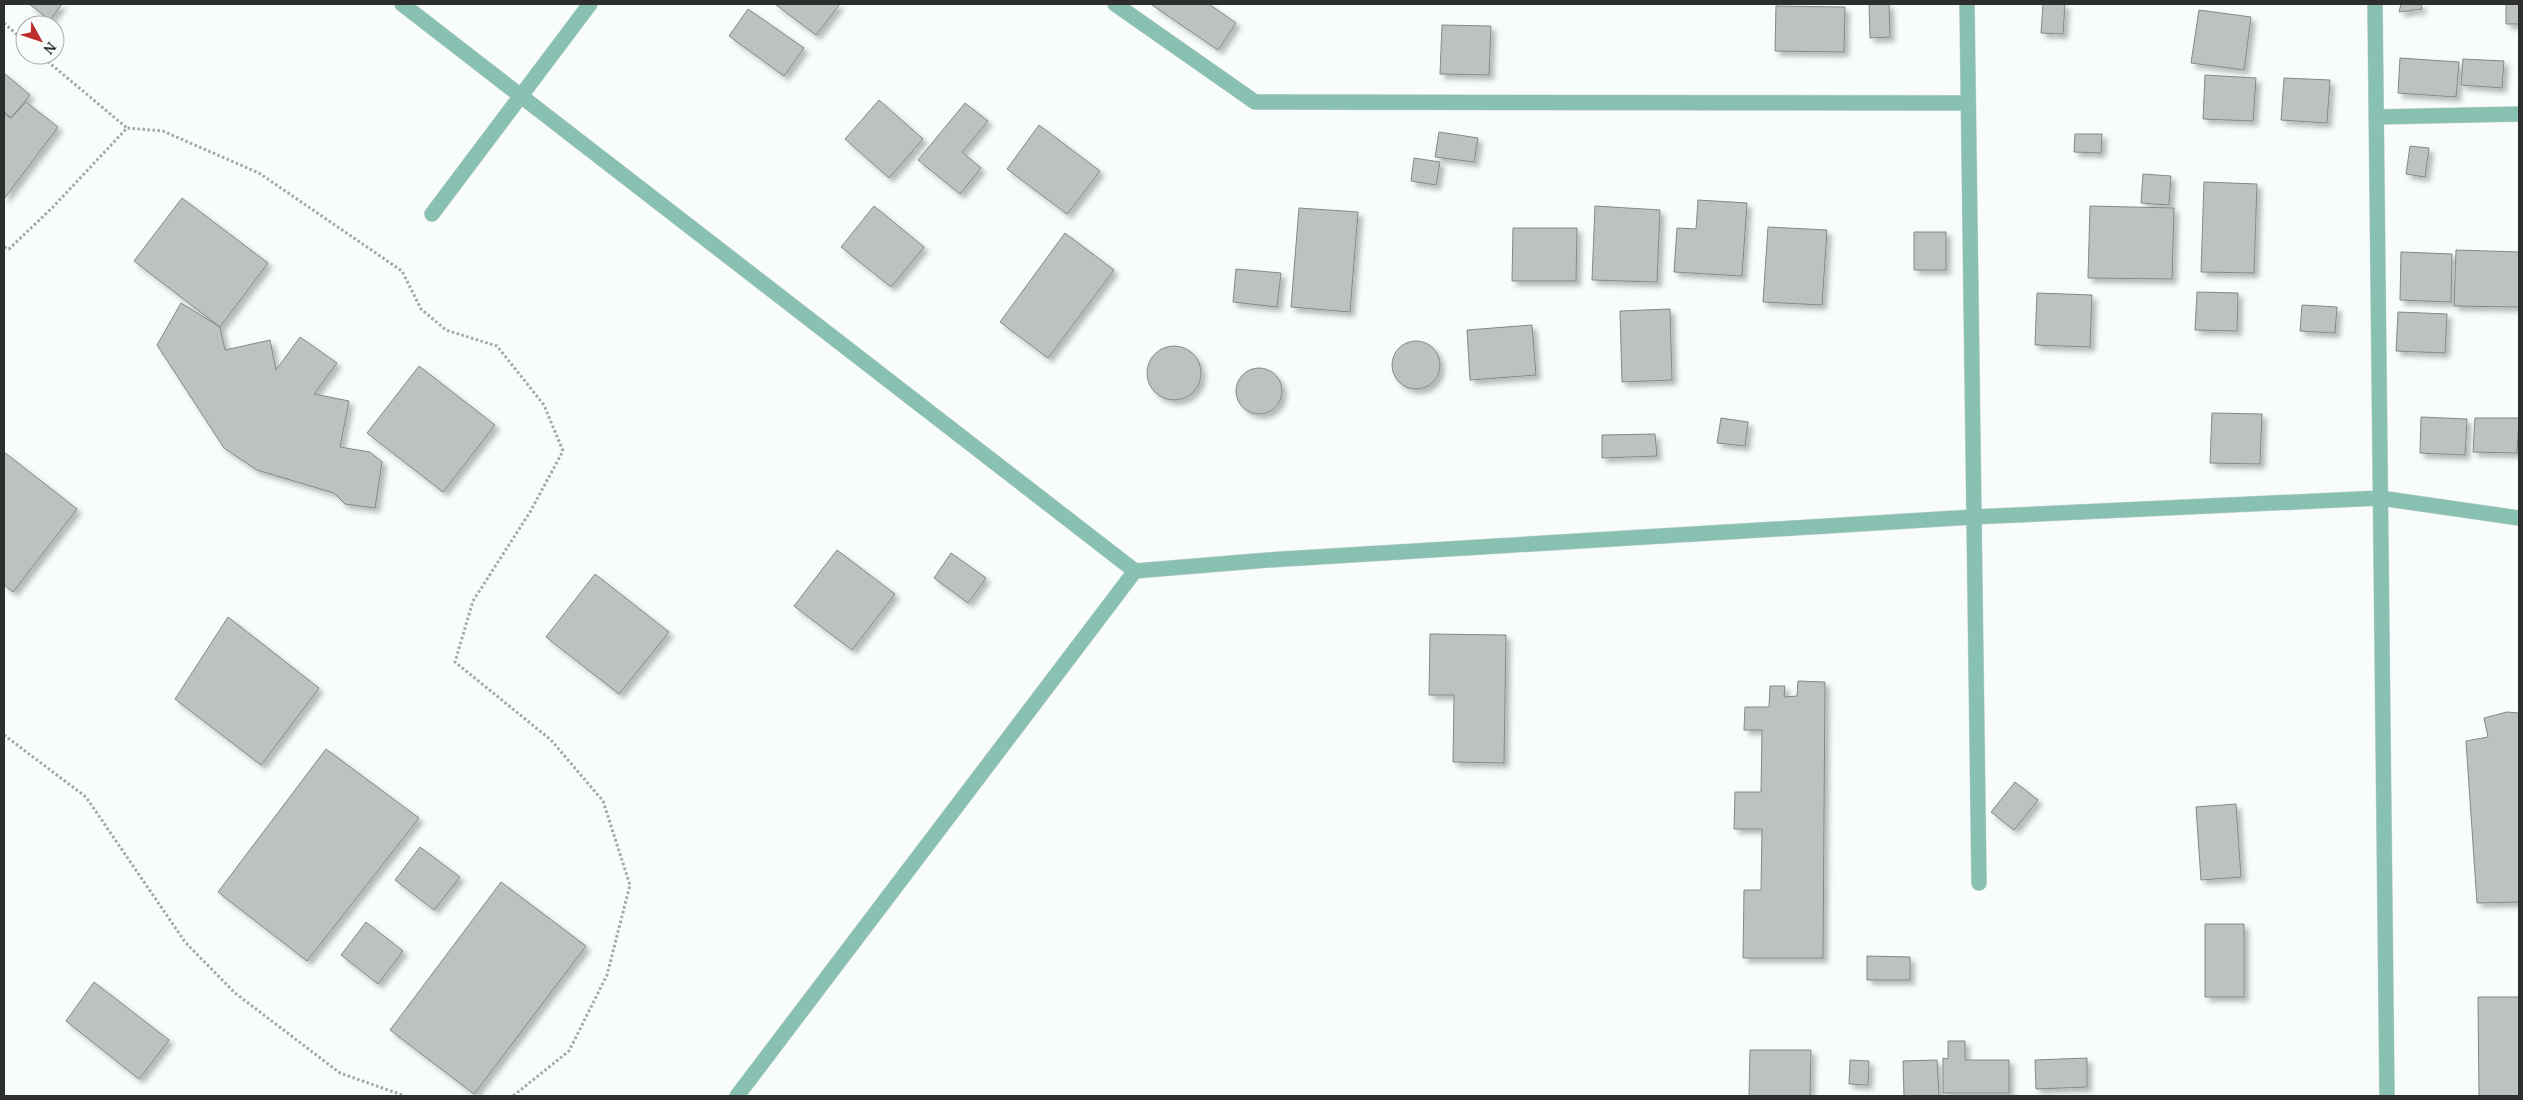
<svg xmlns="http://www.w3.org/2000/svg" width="2523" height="1100" font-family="'PT Serif',serif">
<defs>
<filter id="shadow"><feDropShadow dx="4.5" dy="4.5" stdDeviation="2.5" flood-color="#0004"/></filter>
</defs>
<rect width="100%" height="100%" fill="#f8fdfb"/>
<path fill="#bdc2c0" stroke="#848887" filter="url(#shadow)" d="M29,4H62L50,20Z
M775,4H840L816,35Z
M1154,4H1209L1236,23L1218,50L1152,5Z
M1869,4H1889L1890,37L1870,38Z
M2043,4H2065L2063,34L2041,33Z
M2401,4H2421L2422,9L2399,12Z
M2506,4H2519V24H2506Z
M1776,6L1845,7L1844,52L1775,51Z
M748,9L804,48L784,76L729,36Z
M2199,10L2251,17L2244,70L2191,63Z
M1442,25L1491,26L1489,75L1440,74Z
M2400,58L2459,62L2456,97L2398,93Z
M2463,59L2504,61L2502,88L2461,85Z
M4,73L30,95L11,118L4,112Z
M2205,75L2256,78L2253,121L2203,119Z
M2284,78L2330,80L2327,123L2281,120Z
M879,100L923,139L889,178L845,139Z
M26,102L58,127L4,199V113L11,118Z
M965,103L988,121L962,152L981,168L960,194L918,160Z
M1039,125L1100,171L1067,214L1007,169Z
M1439,132L1478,138L1474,162L1435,157Z
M2075,134H2102L2101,153L2074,152Z
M2410,146L2429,148L2425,177L2406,174Z
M1414,158L1440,162L1436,185L1411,181Z
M2143,174L2171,176L2169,205L2141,203Z
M2204,182L2257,184L2254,273L2201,272Z
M182,198L268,263L220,327L134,261Z
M1698,200L1747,203L1742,276L1674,272L1677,228L1696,229Z
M874,206L924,247L891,287L841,247Z
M1595,206L1660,210L1657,282L1592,280Z
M2090,206L2174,208L2172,279L2088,278Z
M1299,208L1358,212L1350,312L1291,307Z
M1768,227L1827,230L1822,305L1763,302Z
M1513,228H1577L1576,281H1512Z
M1914,232H1946V270H1914Z
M1065,233L1114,270L1048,358L1000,322Z
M2456,250L2519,252V307L2454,306Z
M2401,252L2452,254L2451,302L2400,300Z
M1236,269L1281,273L1277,307L1233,302Z
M2197,292L2238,293L2237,331L2195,330Z
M2037,293L2092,295L2090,347L2035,345Z
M181,303L220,327L225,350L270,340L276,370L300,337L337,363L314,394L349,401L340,447L370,452L382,462L375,508L345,504L334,493L257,470L224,448L157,345Z
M2302,305L2337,307L2335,333L2300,331Z
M1670,309L1672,380L1622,382L1620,311Z
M2398,312L2447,314L2445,353L2396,351Z
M1532,325L1536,375L1470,380L1467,330Z
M1392 365a24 24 0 1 1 48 0a24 24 0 1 1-48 0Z
M1147 373a27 27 0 1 1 54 0a27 27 0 1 1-54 0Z
M419,366L495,425L443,492L367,433Z
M1236 391a23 23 0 1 1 46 0a23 23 0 1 1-46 0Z
M2212,413L2262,414L2260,464L2210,463Z
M2421,417L2467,419L2465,455L2420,453Z
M1721,418L1748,422L1745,446L1717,443Z
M2475,418H2519L2517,453L2473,452Z
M1655,434L1657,456L1602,458V435Z
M4,452L77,509L13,592L4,585Z
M837,550L895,594L852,650L794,606Z
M951,553L986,578L968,603L934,578Z
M595,574L669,632L619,694L546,637Z
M228,617L319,688L261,765L175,699Z
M1430,634L1506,635L1504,763L1453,762L1454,695H1429Z
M1798,681L1825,682L1823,958H1743L1744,890H1761L1762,829H1734L1735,792H1761L1762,730H1744L1745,707H1769L1770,686H1785L1784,697L1797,696Z
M2507,712L2519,713V902L2477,903L2466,741L2488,737L2484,718Z
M326,749L419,818L307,961L218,892Z
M2015,782L2038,800L2014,830L1991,812Z
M2236,804L2241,877L2201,880L2196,807Z
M420,847L460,877L434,910L395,880Z
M501,882L586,946L474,1094L390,1030Z
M366,922L403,951L378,984L341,955Z
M2205,924H2244V997H2205Z
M1867,956L1910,957V980H1867Z
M94,982L169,1040L139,1079L66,1021Z
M2478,997H2519V1096H2479Z
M1948,1041H1965V1060H2009V1093H1943V1058L1948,1059Z
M1750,1050H1811L1810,1096H1749Z
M2087,1058V1087L2036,1089L2035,1060Z
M1850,1060L1869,1061L1868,1085L1849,1084Z
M1937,1060L1939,1096H1904L1903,1061Z"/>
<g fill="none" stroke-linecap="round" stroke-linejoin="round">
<g stroke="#d3d8d6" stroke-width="16">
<path id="street" d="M402,4L1135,571L1268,560L1973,517L2380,498L2519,518
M1115,4L1255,102L1968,103
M1967,4L1979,883
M2375,4L2387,1096
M2376,117L2519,114
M432,214L590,4
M737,1096L1135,571"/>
</g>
<path stroke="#a3a7a5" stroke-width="3" stroke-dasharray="2.5 2.5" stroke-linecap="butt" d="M4,23L25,42
M40,55L127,128
M4,247L9,249L53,207L127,128L163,131L259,173L402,271L421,309L446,330L497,346L544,405L563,451L530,512L473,601L455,662L551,740L603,801L630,885L607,975L569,1051L513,1096
M4,735L86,797L185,942L235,993L340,1073L405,1096"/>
<use href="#street" stroke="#88c1b2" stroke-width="15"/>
</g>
<rect width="2523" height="1100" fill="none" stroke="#2d2f2e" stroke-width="10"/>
<g transform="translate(40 40) rotate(130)"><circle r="24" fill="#f8fdfb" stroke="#a7aba9"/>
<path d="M0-4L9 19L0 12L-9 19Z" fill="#bb2c2a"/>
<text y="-8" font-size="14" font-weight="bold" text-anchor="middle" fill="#2d2f2e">N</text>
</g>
</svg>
